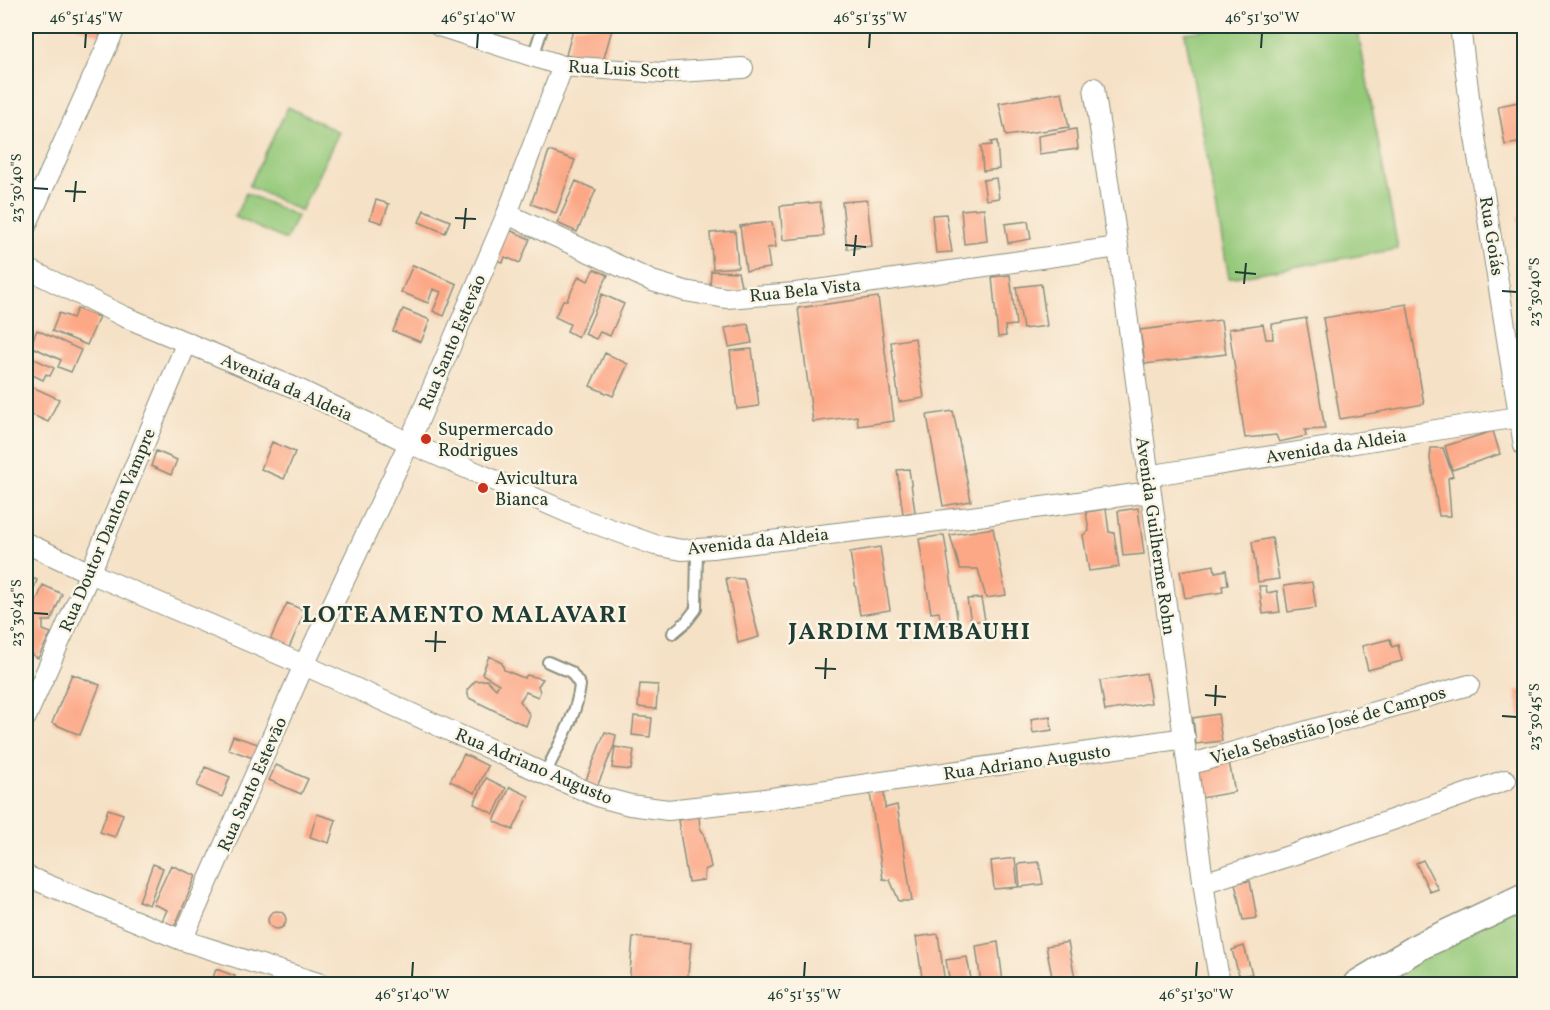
<svg xmlns="http://www.w3.org/2000/svg" width="1550" height="1010" font-family="Vollkorn,serif">
<rect width="100%" height="100%" fill="#fcf5e5"/>
<filter id="ink" filterUnits="userSpaceOnUse"><feTurbulence type="fractalNoise" baseFrequency=".0167" numOctaves="2"/><feDisplacementMap in="SourceGraphic" scale="12" xChannelSelector="R" yChannelSelector="G"/><feConvolveMatrix kernelMatrix="1 2 1 2 8 2 1 2 1" color-interpolation-filters="sRGB"/></filter>
<filter id="wash" filterUnits="userSpaceOnUse"><feTurbulence type="fractalNoise" baseFrequency=".008" numOctaves="4" result="noise"/><feDisplacementMap in="SourceGraphic" scale="24" xChannelSelector="R" yChannelSelector="G"/><feGaussianBlur stdDeviation="1.35" result="paint"/><feColorMatrix in="noise" values="0 0 0 0 0 0 0 0 0 0 0 0 0 0 0 0 0 1.4 0 .05"/><feComposite in="paint" operator="in"/></filter>
<g filter="url(#wash)">
<rect width="100%" height="100%" fill="#f5e1c6"/>
<path fill="#95c97a" stroke="#5a8357" stroke-width="1.5" d="M1230,26H1357L1398,249L1229,278L1185,33Z
M288,107L339,132L301,211L249,186Z
M246,193L297,216L286,240L235,217Z
M1524,902V972L1497,984H1385L1391,968Z"/>
<g id="blocks">
<path fill="#fca887" d="M26,26H36L33,31L26,28Z
M74,26H106L101,35Z
M574,26H613L602,65L566,55Z
M1062,92L1069,127L1006,136L999,103Z
M1524,101V142L1505,145L1498,106Z
M1076,129L1078,149L1039,154L1038,136Z
M997,141L999,169L983,171L981,146L992,145L991,142Z
M549,151L575,160L556,213L531,204Z
M996,178L999,198L986,200L983,180Z
M576,181L596,190L577,232L557,223Z
M376,200L389,204L382,223L370,219Z
M867,200L872,246L847,249L842,202Z
M820,202L824,236L783,240L780,206Z
M984,208L987,241L964,244L961,210Z
M424,210L450,221L445,233L419,222Z
M946,214L952,252L936,253L932,215Z
M1524,215V240L1517,217Z
M1028,221L1031,239L1008,243L1005,224Z
M772,222L776,247L767,248L770,268L746,271L740,226Z
M507,229L530,239L520,263L505,257L503,263L495,259Z
M735,231L738,267L713,269L710,233Z
M413,265L457,284L444,316L433,311L441,292L433,289L428,303L401,292Z
M594,269L608,275L578,337L567,331L570,324L555,317L563,300H567L579,276L588,281Z
M711,271L738,272L742,290L710,289Z
M1010,275L1016,325L1005,326L1006,336L998,337L992,277Z
M1041,284L1047,326L1023,329L1016,287Z
M602,294L624,304L610,336L600,332L596,339L585,334Z
M878,297L894,421L858,426L857,416L813,422L798,308Z
M1407,304L1424,404L1340,419L1323,318Z
M77,309L99,317L87,345L52,331L59,313L73,318Z
M403,309L430,320L421,342L393,331Z
M1306,318L1325,429L1305,430L1306,436L1279,442L1276,435L1245,438L1229,329L1263,324L1266,339H1273L1272,324Z
M26,320L32,323L26,338Z
M1221,320L1226,354L1145,364L1140,330Z
M1524,321V344L1523,345L1519,322Z
M748,324L752,343L729,347L725,328Z
M37,330L81,350L71,372L58,367L61,360L30,346Z
M915,338L924,398L899,402L891,342Z
M752,349L759,406L737,409L730,351Z
M605,353L628,364L613,396L590,386Z
M26,355L54,368L50,376L46,374L43,380L26,372Z
M26,384L59,399L48,422L26,412Z
M953,411L971,501L943,506L927,415Z
M1493,431L1500,454L1452,470L1445,446Z
M272,442L295,452L284,479L261,469Z
M1431,448H1443L1453,476L1448,478L1451,516H1439L1430,459Z
M156,451L177,460L171,475L151,466Z
M909,469L915,512L903,514L897,470Z
M1138,508L1144,554L1123,556L1118,511Z
M1106,509L1109,532L1114,533L1119,567L1089,571L1083,535L1089,531L1086,512Z
M993,528L1006,595L986,598L978,569H960L950,535Z
M944,535L958,623L941,625L939,612L931,613L919,539Z
M1272,538L1279,579L1258,582L1252,542Z
M880,547L890,610L860,615L850,552Z
M1214,565L1215,572L1226,570L1228,585L1222,586L1223,592L1185,598L1180,571Z
M26,576L37,580L26,610Z
M726,578L744,579L759,637L738,643Z
M1312,582L1316,608L1288,612L1284,586Z
M43,585L62,594L51,621H43V630L51,633L38,658L26,652V628Z
M1259,586H1266L1267,593L1277,591L1280,612L1263,614Z
M981,598L985,620L971,622L967,599Z
M287,603L305,611L289,648L270,640Z
M1390,639L1392,647L1398,645L1402,661L1368,670L1362,646Z
M489,656L502,663L504,670L524,678L527,675L543,679L538,686L540,692L538,697L526,692L520,701L530,715L526,726L469,698L467,690L475,681L487,680L496,689L499,684L482,674Z
M1146,673L1151,703L1105,711L1100,681Z
M72,674L100,685L80,735L52,723Z
M640,684L658,685L656,709L638,707Z
M1524,689V723L1522,724L1515,691Z
M1218,714L1222,741L1196,744L1193,718Z
M634,716L652,718L650,737L632,735Z
M1050,716L1052,730L1033,733L1031,719Z
M605,732L616,735L614,746L596,789L584,785Z
M233,736L258,744L253,758L228,749Z
M615,747L634,750L631,770L612,768Z
M464,754L488,766L475,793L450,781Z
M1229,762L1235,792L1201,798L1195,769Z
M276,765L308,779L301,794L269,780Z
M205,767L230,777L222,797L197,786Z
M486,778L506,788L494,814L474,804Z
M510,787L529,796L513,830L494,821Z
M884,791L885,808L897,805L912,901H899L890,880L883,879L870,793Z
M108,809L123,814L115,837L100,832Z
M317,814L336,820L329,843L310,837Z
M699,816L700,828L704,834L711,867L705,870L704,880L688,882L678,820Z
M1015,858L1018,887L994,889L991,861Z
M1423,860L1438,889L1430,892L1416,863Z
M1039,862L1043,884L1020,887L1018,864Z
M153,864L163,868L149,905L139,901Z
M171,865L196,876L175,926L162,921L167,910L153,904Z
M1250,881L1257,918L1243,920L1235,883Z
M268 920a9 9 0 1 1 18 0a9 9 0 1 1-18 0Z
M938,934L945,984H923L916,937Z
M633,937L691,943L687,984H629Z
M998,942L1003,982L981,984L976,946Z
M1068,942L1075,978L1053,982L1046,946Z
M1244,946L1252,974L1239,976L1232,950Z
M967,957L972,984H950L946,960Z
M216,969L235,976L232,984H211Z"/>
</g>
</g>
<g filter="url(#ink)">
<use href="#blocks" fill-opacity="0" stroke="#8a8f7d" stroke-width="1.5"/>
<g fill="none" stroke-linecap="round" stroke-linejoin="round">
<g stroke="#8a8f7d" stroke-width="14">
<path id="lane" d="M533,57L543,26
M673,633L686,622L696,609L697,549
M545,774C558,746 577,716 580,685L571,672L548,662"/>
</g>
<g stroke="#8a8f7d" stroke-width="22">
<path id="street" d="M439,26L563,66L662,73L743,68
M1460,26L1471,112L1524,446
M1094,88L1118,247L1207,910L1220,984
M507,214L652,281L685,291L726,298L796,293L1118,247
M26,226L116,26
M26,268L123,316L300,390L409,443L585,520L655,545L682,550L712,548L971,517L1150,492
M1147,476L1524,416
M26,543L90,573L304,665L545,774L600,797L630,805L668,810L758,800L1185,738
M26,717L90,573L187,342
M1188,765L1469,685
M26,876L182,940L321,984
M1203,883L1292,855L1506,780
M182,940L304,665L409,443L507,214L563,66"/>
</g>
<g stroke="#8a8f7d" stroke-width="30">
<path id="secondary" d="M1357,984L1420,946L1524,897"/>
</g>
<use href="#lane" stroke="#fff" stroke-width="10"/>
<use href="#street" stroke="#fff" stroke-width="20"/>
<use href="#secondary" stroke="#fff" stroke-width="27"/>
</g>
</g>
<path fill="none" stroke="#1f3d34" stroke-width="2" d="M85,48L86,33M477,48L478,33M869,48L870,33M1261,48L1262,33M33,188L48,189M65,191L86,192M74,202L76,181M455,218L476,219M464,229L466,208M845,245L866,247M854,256L856,235M1235,272L1256,274M1244,284L1246,263M1502,291L1517,292M33,613L48,614M425,641L446,642M435,652L436,631M815,668L836,669M825,679L826,658M1205,695L1226,697M1215,706L1216,685M1502,716L1517,717M412,977L413,962M804,977L805,962M1196,977L1197,962"/>
<g fill="#c8321e" stroke="#fcf5e5" stroke-width="2">
<circle cx="426" cy="439" r="6"/>
<circle cx="483" cy="488" r="6"/>
</g>
<g text-anchor="middle" stroke-width="5" stroke-linejoin="round" paint-order="stroke">
<g font-size="18" fill="#1f3d34" stroke="#fcf5e5">
<text transform="translate(624 69) rotate(3)" y="6">Rua Luis Scott</text>
<text transform="translate(1492 236) rotate(81)" y="6">Rua Goiás</text>
<text transform="translate(805 290) rotate(-6)" y="6">Rua Bela Vista</text>
<text transform="translate(452 342) rotate(-67)" y="6">Rua Santo Estevão</text>
<text transform="translate(287 387) rotate(24)" y="6">Avenida da Aldeia</text>
<text transform="translate(1336 446) rotate(-9)" y="6">Avenida da Aldeia</text>
<text transform="translate(107 530) rotate(-67)" y="6">Rua Doutor Danton Vampre</text>
<text transform="translate(1156 536) rotate(82)" y="6">Avenida Guilherme Rohn</text>
<text transform="translate(758 541) rotate(-6)" y="6">Avenida da Aldeia</text>
<text transform="translate(1328 725) rotate(-16)" y="6">Viela Sebastião José de Campos</text>
<text transform="translate(1027 762) rotate(-8)" y="6">Rua Adriano Augusto</text>
<text transform="translate(534 766) rotate(23)" y="6">Rua Adriano Augusto</text>
<text transform="translate(252 784) rotate(-66)" y="6">Rua Santo Estevão</text>
</g>
<g font-size="18" fill="#1f3d34" stroke="#fcf5e5" text-anchor="start">
<text x="438" y="435">Supermercado<tspan x="438" dy="21">Rodrigues</tspan></text>
<text x="495" y="484">Avicultura<tspan x="495" dy="21">Bianca</tspan></text>
</g>
<g font-size="24" font-weight="bold" letter-spacing="1.5" fill="#1f3d34" stroke="#fcf5e5">
<text x="465" y="622">LOTEAMENTO MALAVARI</text>
<text x="910" y="639">JARDIM TIMBAUHI</text>
</g>
</g>
<rect width="1550" height="1010" fill="none" stroke="#fcf5e5" stroke-width="66"/>
<rect x="33" y="33" width="1484" height="944" fill="none" stroke="#1f3d34" stroke-width="2"/>
<g font-size="15" text-anchor="middle" fill="#1f3d34">
<text x="86" y="22">46°51'45"W</text>
<text x="478" y="22">46°51'40"W</text>
<text x="870" y="22">46°51'35"W</text>
<text x="1262" y="22">46°51'30"W</text>
<text transform="translate(16 188) rotate(-90)" y="5">23°30'40"S</text>
<text transform="translate(1534 292) rotate(-90)" y="5">23°30'40"S</text>
<text transform="translate(16 613) rotate(-90)" y="5">23°30'45"S</text>
<text transform="translate(1534 717) rotate(-90)" y="5">23°30'45"S</text>
<text x="412" y="999">46°51'40"W</text>
<text x="804" y="999">46°51'35"W</text>
<text x="1196" y="999">46°51'30"W</text>
</g>
</svg>
